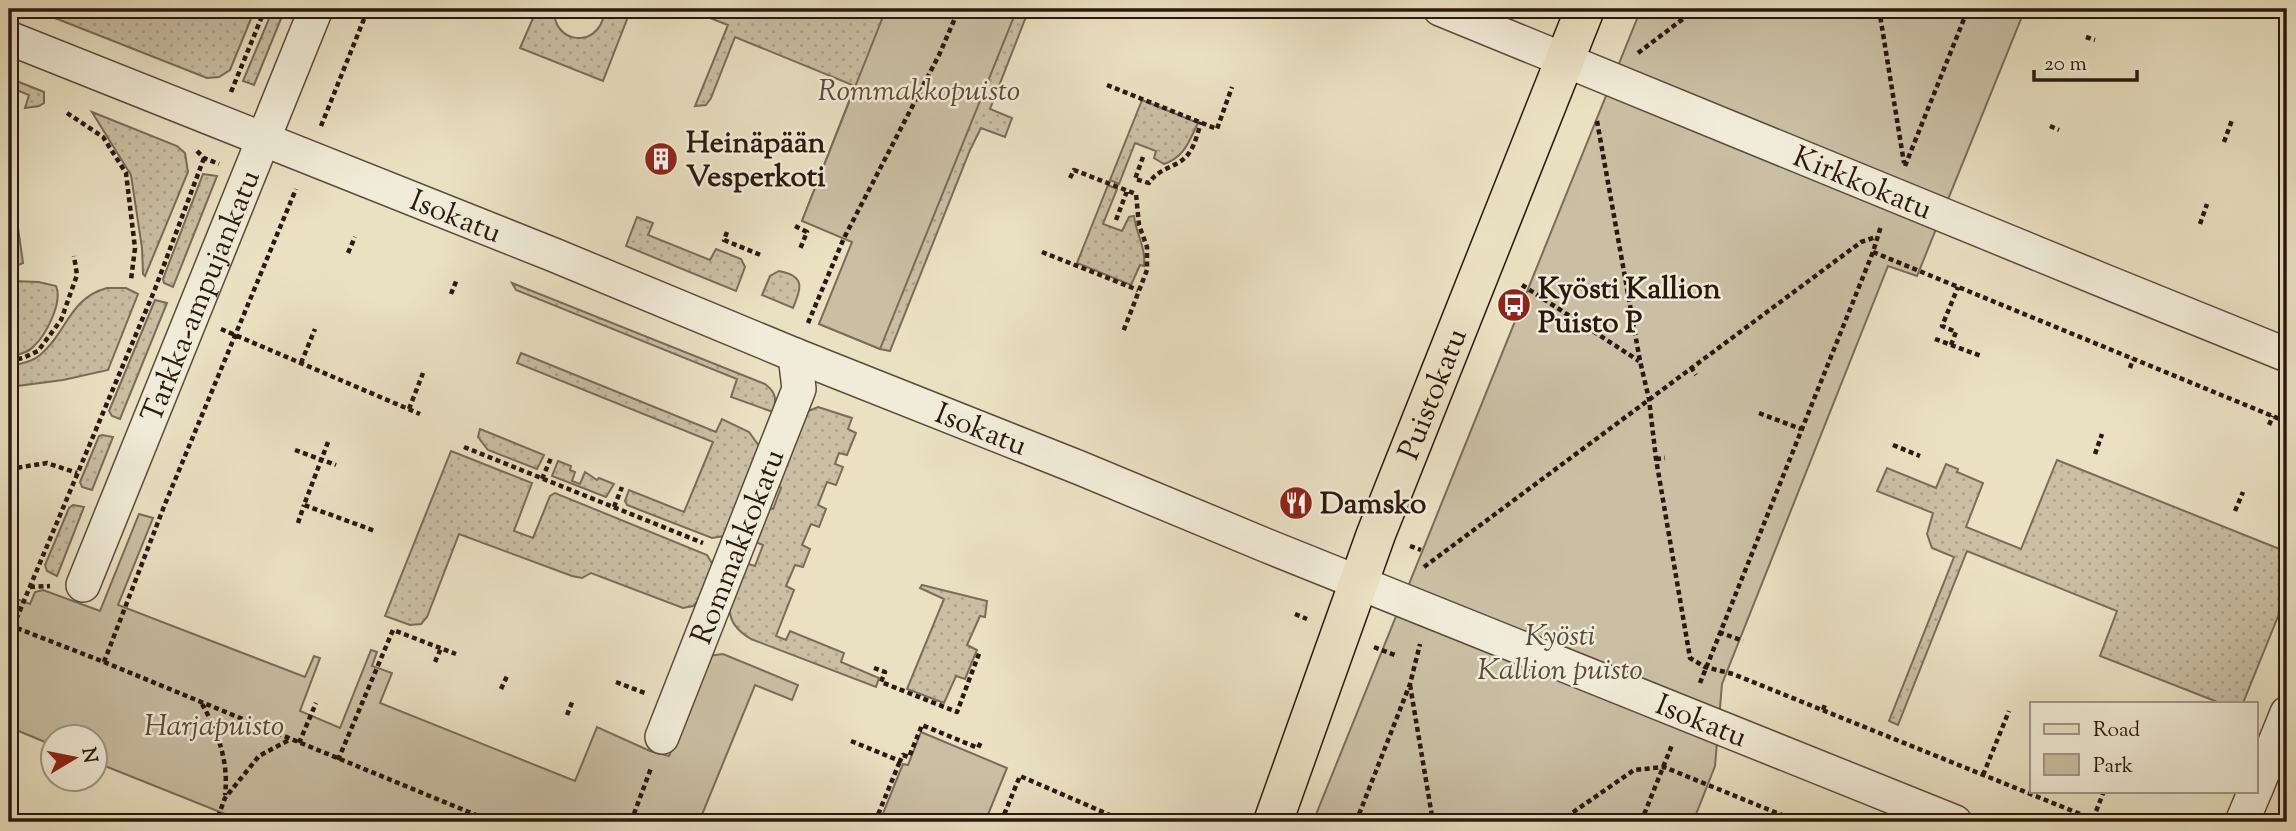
<svg xmlns="http://www.w3.org/2000/svg" width="2296" height="831" font-family="'Sorts Mill Goudy',serif">
<defs>
<pattern id="grass-dots" width="8" height="8" patternUnits="userSpaceOnUse" patternTransform="scale(1.75)"><rect width="8" height="8" fill="#cabfa4"/><path d="M2 2h.1M6 6h.1" fill="none" stroke="#aea38c" stroke-width="1.8" stroke-linecap="round"/></pattern>
</defs>
<rect width="100%" height="100%" fill="#eae1c3"/>
<filter id="stains"><feTurbulence type="fractalNoise" baseFrequency=".00286" numOctaves="4"/><feColorMatrix values="0 0 0 0 .2 0 0 0 0 .09 0 0 0 0 .02 0 0 0 .5 -.17"/></filter>
<radialGradient id="worn" r=".72"><stop offset=".6" stop-color="#630" stop-opacity="0"/><stop offset="1" stop-color="#630" stop-opacity=".3"/></radialGradient>
<path fill="url(#grass-dots)" stroke="#7a6c59" stroke-width="2" d="M32,9H255L230,70L219,77L207,78Z
M273,9H285L254,85L243,81Z
M537,9H554C553,44 597,49 604,15L609,17L615,15L620,9H631L603,81L520,48Z
M687,9H950L802,221L855,86L735,37L711,98L706,105L695,106L728,25Z
M967,9H1029L990,109L1012,118L1005,137L981,128L970,150L890,351L880,349L819,324Z
M9,78L44,92V103L39,106L25,108L29,95L9,87Z
M1142,100L1198,123C1189,141 1185,157 1164,164L1154,158L1156,151L1135,143L1119,184L1110,180Z
M92,112L177,146L185,153L188,172L145,276L143,274L142,248L131,175Z
M9,165L23,263L13,267L11,275L13,281L39,282L56,286C63,302 46,335 34,346C28,353 17,355 9,357Z
M203,174L217,176L173,287L164,283L163,279Z
M1108,185L1117,189L1103,224L1122,231L1129,217L1134,216C1136,234 1146,247 1144,266L1140,265L1131,285L1077,263Z
M637,217L653,223L648,235L710,260L716,249L741,259L745,267L736,291L626,246Z
M779,271C806,276 801,288 793,308L762,295L770,276Z
M512,283L765,384C776,392 777,400 773,412L731,397L737,379L516,290Z
M107,288H126L138,294L108,370L63,380L9,387V366C19,364 32,362 40,355C67,333 69,298 107,288Z
M155,300L167,303L120,419L112,416L109,411Z
M521,353L716,432L722,419L749,432L759,446L724,536L712,538L627,505L625,501L629,490L684,512L713,442L517,363Z
M818,407L852,418L848,429L856,433L847,455L839,453L835,464L843,467L836,485L827,482L818,505L826,509L819,527L811,524L802,545L810,549L803,567L795,565L786,586L794,590L776,636L786,640L790,631L844,653L841,662L879,678L876,687L751,639C715,618 733,594 745,563L755,566L763,545L753,541L767,507L773,509L781,488L776,485L806,412Z
M480,429L544,455L537,469L488,450L478,437Z
M102,435L113,437L92,490L82,487L80,482L99,436Z
M451,451L532,483L514,531L533,538L550,496L555,493L707,555L713,565L698,601L693,606L683,608L591,573L582,578L572,576L459,534L427,617L421,624L410,625L385,616Z
M2057,460L2287,552V594L2243,703H2220L2100,656L2117,611L1967,551L1898,725L1889,721L1954,557L1932,548L1927,534L1933,513L1877,491L1887,468L1936,488L1946,464L1958,469L1957,472L1983,483L1966,527L2021,549Z
M558,461L571,466L570,470L575,472L572,481L580,484L585,472L597,480L599,478L614,484L606,497L552,476Z
M73,505L84,507L57,576L47,571L45,565L69,508Z
M922,585L987,601L985,617L980,616L967,645L977,650L965,679L956,676L944,703L907,689L944,599L920,588Z"/>
<path fill="#cabfa4" stroke="#7a6c59" stroke-width="2" d="M886,9H1017L880,349L819,324L852,242L802,221Z
M1641,9H2025L1917,276L1888,266L1722,684L1715,766L1693,822H1313Z
M139,514L153,518L118,605L305,677L314,656L320,658L300,711L340,728L371,650L377,652L372,666L392,673L380,703L575,781L597,727L650,751L669,756L708,656L723,654L798,685L792,700L755,685L699,822H245L95,762L94,736H52V745L9,727V596L30,604L35,592L43,590L100,611Z
M921,732L1007,768L985,822L880,821L903,764L908,765Z"/>
<g fill="none" stroke-linecap="round" stroke-linejoin="round">
<g stroke="#5b4a3b" stroke-width="36">
<g id="minor">
<path id="s1" d="M1440,9C1722,124 2004,241 2287,355"/>
<path id="s2" d="M9,38L554,255L795,355L1080,468L1265,545L1955,822"/>
<path id="s3" d="M83,585L316,9"/>
<path id="s4" d="M662,737L799,389L795,355"/>
<path d="M2256,789L2287,713"/>
<path d="M2242,822L2255,791"/>
</g>
</g>
<g stroke="#2b180e" stroke-width="41">
<g id="major">
<path id="s5" d="M1273,822L1376,534L1585,9"/>
</g>
</g>
<path stroke="#2b180e" stroke-width="4.5" stroke-dasharray="5 3.5" stroke-linecap="butt" d="M1879,9L1904,163
M2086,37L2095,40
M1638,53L1696,9
M1107,85L1217,129L1232,87
M231,92L265,9
M67,113L103,137L126,173L135,248L131,280
M1597,121L1640,361L1649,399L1656,459L1690,658L1705,667L1733,674L2100,822
M321,126L368,9
M2050,126L2059,130
M2224,142L2232,120
M197,151L204,158L219,164
M1143,157L1135,179L1149,183C1160,166 1179,168 1189,153C1195,145 1198,132 1201,122
M1905,166L1968,9
M1070,178L1074,170L1136,194L1139,225L1147,247V270L1123,332
M1116,220L1127,191
M2200,224L2207,204
M795,226L807,232L800,249
M727,232L724,240L763,256
M1042,252L1138,290
M1873,252L2287,422
M348,253L355,237
M1522,285L1639,361
M451,294L457,279
M808,323L844,238L939,55L959,9
M221,329L420,414
M1935,339L1981,356
M1951,345L1956,332L1942,326L1958,287
M9,361L23,358L38,351L61,320L77,275L74,256
M301,363L315,329
M1691,367L1696,375
M2130,368L2133,359
M409,409L423,373
M1759,413L1801,429
M2269,425L2273,416
M328,442L304,505L375,531
M1893,445L1920,456
M464,447L703,543
M295,450L336,465
M2095,454L2102,434
M1656,459L1665,458
M9,469L47,463L77,473
M542,479L551,458
M614,507L622,487
M2235,511L2243,492
M298,523L304,505
M1410,546L1421,550
M1424,567L1861,242L1876,237
M30,587L50,586
M1295,614L1307,619
M9,625L104,662L493,822
M13,627L155,289L204,158
M1719,632L1743,641
M1374,647L1395,655
M104,662L165,504L296,189
M435,662L441,648
M874,668L885,672L881,682L957,712L980,651
M616,682L645,693
M1700,683L1873,252L1881,226
M1410,685L1433,822
M501,689L508,674
M202,704C218,732 229,762 225,795
M1823,710L1826,702
M567,715L573,700
M851,741L900,761L903,755L909,757L922,725L978,748L982,740
M299,743L316,703
M338,760L393,630L456,654
M1983,775L2009,711
M218,817L225,798L259,756L289,740
M2093,819L2104,791
M631,822L651,768
M875,822L900,761
M1001,822L1020,776L1126,822
M1356,822L1410,684L1420,644
M1559,822L1634,770L1664,767L1799,822
M1641,822L1672,745"/>
<use href="#minor" stroke="#f1ecd8" stroke-width="33"/>
<use href="#major" stroke="#eae1c3" stroke-width="38"/>
</g>
<defs>
<g id="building-disc" transform="scale(1.75)"><circle r="9.5" fill="#8f2418" stroke="#f1ecd8"/><path d="M-4-6H4V6H1V3H-1V6H-4ZM-2.5-4.3h1.7v1.8h-1.7ZM.8-4.3h1.7v1.8H.8ZM-2.5-1h1.7V.8h-1.7ZM.8-1h1.7V.8H.8Z" fill="#fff"/></g>
<g id="bus-disc" transform="scale(1.75)"><circle r="9.5" fill="#8f2418" stroke="#f1ecd8"/><path d="M-5-6H5V4H4V6H2V4H-2V6H-4V4H-5ZM-3.5-4V0h7V-4ZM-3.5 1.2v1.5H-2V1.2ZM2 1.2v1.5H3.5V1.2Z" fill="#fff"/></g>
<g id="restaurant-disc" transform="scale(1.75)"><circle r="9.5" fill="#8f2418" stroke="#f1ecd8"/><path d="M-5-6h1v4h1v-4h1v4h1v-4h1v5L-1.5 .5V6h-2V.5L-5-1ZM5-6V6H3V1.5H1.5Q1.5-4 5-6Z" fill="#fff"/></g>
</defs>
<g fill-rule="evenodd">
<use href="#building-disc" x="661" y="159"/>
<use href="#bus-disc" x="1514" y="305"/>
<use href="#restaurant-disc" x="1296" y="503"/>
</g>
<g text-anchor="middle" stroke-width="5" stroke-linejoin="round" paint-order="stroke">
<g font-size="30" font-style="italic" fill="#5b4a3b" stroke="#f1ecd8">
<text x="919" y="100">Rommakkopuisto</text>
<text x="1560" y="645">Kyösti<tspan x="1560" dy="34">Kallion puisto</tspan></text>
<text x="214" y="735">Harjapuisto</text>
</g>
<g font-size="30" font-weight="bold" fill="#2b180e" stroke="#f1ecd8" text-anchor="start">
<text x="686" y="152">Heinäpään<tspan x="686" dy="34">Vesperkoti</tspan></text>
<text x="1538" y="298">Kyösti Kallion<tspan x="1538" dy="34">Puisto P</tspan></text>
<text x="1320" y="513">Damsko</text>
</g>
<g font-size="30" fill="#2b180e" stroke="#f1ecd8">
<text dy="10" stroke="none"><textPath href="#s1" startOffset="457">Kirkkokatu</textPath></text>
<text dy="10" stroke="none"><textPath href="#s2" startOffset="481">Isokatu</textPath></text>
<text dy="10" stroke="none"><textPath href="#s3" startOffset="312">Tarkka-ampujankatu</textPath></text>
<text dy="10" stroke="none"><textPath href="#s5" startOffset="457">Puistokatu</textPath></text>
<text dy="10" stroke="none"><textPath href="#s2" startOffset="1048">Isokatu</textPath></text>
<text dy="10" stroke="none"><textPath href="#s4" startOffset="205">Rommakkokatu</textPath></text>
<text dy="10" stroke="none"><textPath href="#s2" startOffset="1825">Isokatu</textPath></text>
</g>
</g>
<rect width="2296" height="831" fill="none" stroke="#eae1c3" stroke-width="35"/>
<rect x="10" y="10" width="2275" height="810" fill="none" stroke="#2b180e" stroke-width="3.5"/>
<rect x="18" y="18" width="2261" height="796" fill="none" stroke="#2b180e" stroke-width="2"/>
<rect x="2030" y="702" width="228" height="91" fill="#f1ecd8" stroke="#a29787" stroke-width="2"/>
<rect x="2044" y="724" width="35" height="10" fill="#eae1c3" stroke="#a29787" stroke-width="2"/>
<text x="2093" y="736" font-size="21" fill="#2b180e">Road</text>
<rect x="2044" y="754" width="35" height="21" fill="#cabfa4" stroke="#a29787" stroke-width="2"/>
<text x="2093" y="772" font-size="21" fill="#2b180e">Park</text>
<g transform="translate(74 758) rotate(80)"><circle r="33" fill="#f1ecd8" stroke="#a29787" stroke-width="2"/>
<path d="M0-5L12 26L0 18L-12 26Z" fill="#8f2418"/>
<text y="-10" font-size="19" font-weight="bold" text-anchor="middle" fill="#2b180e">N</text>
</g>
<path d="M2034 70v10h103v-10" fill="none" stroke="#2b180e" stroke-width="3.5"/>
<text x="2044" y="70" font-size="21" fill="#2b180e" stroke="#f1ecd8" stroke-width="5" paint-order="stroke">20 m</text>
<rect width="100%" height="100%" filter="url(#stains)"/>
<rect width="100%" height="100%" fill="url(#worn)"/>
</svg>
